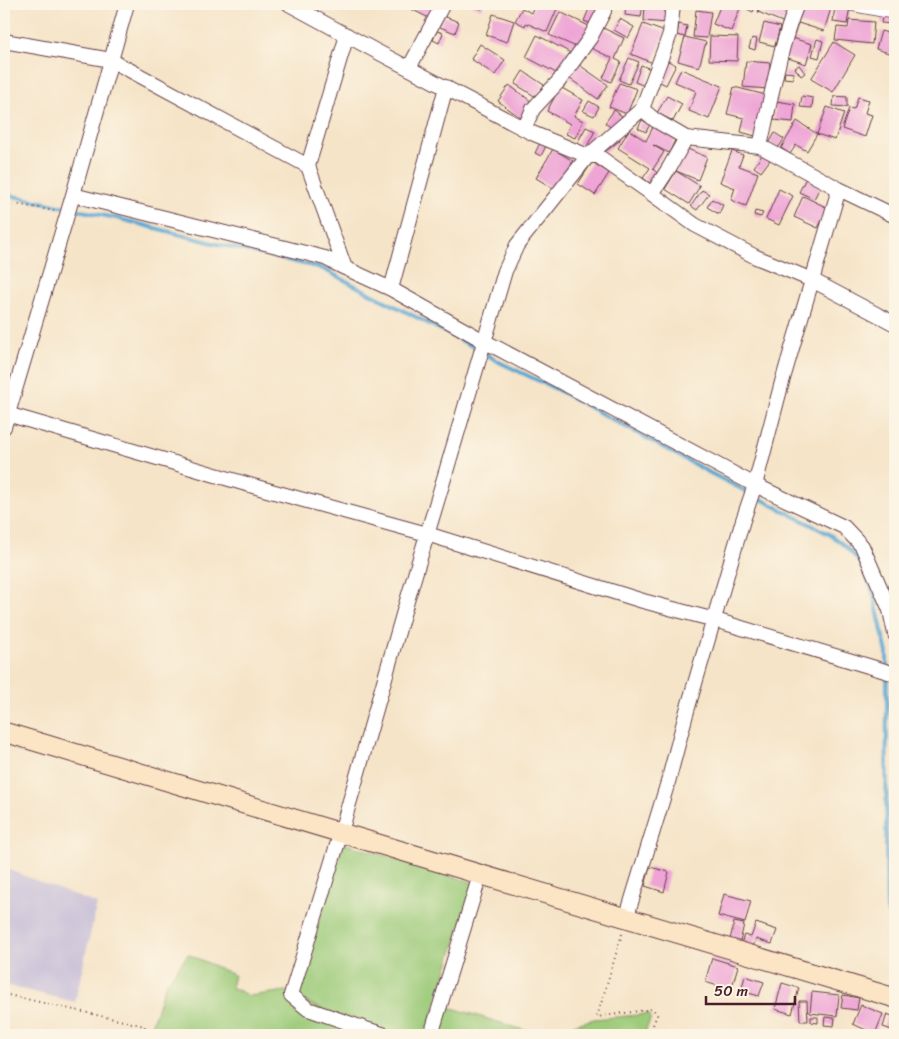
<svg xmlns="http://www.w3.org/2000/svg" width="899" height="1039" font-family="Sriracha,sans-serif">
<rect width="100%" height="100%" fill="#fcf5e5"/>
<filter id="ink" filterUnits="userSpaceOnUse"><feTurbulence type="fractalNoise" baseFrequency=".02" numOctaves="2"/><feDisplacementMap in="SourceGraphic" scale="10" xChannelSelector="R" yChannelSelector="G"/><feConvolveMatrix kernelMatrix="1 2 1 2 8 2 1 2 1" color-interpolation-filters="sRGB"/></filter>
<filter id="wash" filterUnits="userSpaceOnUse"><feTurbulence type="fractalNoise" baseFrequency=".0096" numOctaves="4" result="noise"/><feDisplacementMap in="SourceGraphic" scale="20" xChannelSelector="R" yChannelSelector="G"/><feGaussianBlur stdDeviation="1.12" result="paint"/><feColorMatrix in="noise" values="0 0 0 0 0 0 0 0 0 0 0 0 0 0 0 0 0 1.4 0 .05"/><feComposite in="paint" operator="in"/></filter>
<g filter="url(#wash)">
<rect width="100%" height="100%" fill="#f5e4c8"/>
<path fill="#c8bfd8" d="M4,868L97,904L75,1002L4,985Z"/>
<path fill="#9dcb7a" stroke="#747552" d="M343,843L474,883L426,1035H397L372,1027L310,1006L296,994Z
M188,954L234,975L231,987L249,996L286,991L373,1035H148L165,985Z
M446,1006L540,1035L594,1019L649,1014L651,1017L644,1035H435Z"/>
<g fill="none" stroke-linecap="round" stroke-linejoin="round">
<path stroke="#59a6d2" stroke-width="4" d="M4,194L120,219L213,243L321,268L478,349
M484,353L501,363L558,390L712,474L829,534L845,546L861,563L874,596L887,653V669
M887,676L886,869L887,910L894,929L895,930"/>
</g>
<g id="blocks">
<path fill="#eea5d6" d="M413,4H429L435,7L429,18L411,9Z
M468,4H483L482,9Z
M535,4H559L547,32L526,23L525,26L515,21L522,8L531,13Z
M591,4H600L592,24L584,21Z
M626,4H643L641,17L625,15Z
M645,4H669L667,23L644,21Z
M721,4H756L753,12L741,6L731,31L713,24Z
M761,4H792L785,23L758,12Z
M803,4H827L832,5L824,31L798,23Z
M835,5L850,7L847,24L833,22Z
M696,10L711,12L707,38L693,37Z
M560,12L591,27L581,49L549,35Z
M493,14L514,21L507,42L486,35Z
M883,14L893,15L892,24L881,23Z
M443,16L459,22L455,33L440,27Z
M620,19L634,27L628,38L614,30Z
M849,20L874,22L872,44L835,40L837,27L848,28Z
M764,23L780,27L775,46L759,42Z
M643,24L665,32L653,63L631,54Z
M679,24L687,26L685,37L677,35Z
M601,27L624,38L615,59L621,62L611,82L603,78L612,58L591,48Z
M437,31L443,33L439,43L433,40Z
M881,31L895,35V55L876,49Z
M537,35L571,53L560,75L526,57Z
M710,36L738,37L737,61L709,60Z
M685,37L706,42L699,67L678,61Z
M752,38L757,39L755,50L749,48Z
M792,38L812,44L806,64L785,57Z
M817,39L823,41L819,58L812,56Z
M834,42L855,55L833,92L811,79Z
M480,44L505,60L495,75L471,59Z
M629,58L639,62L629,84L619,80Z
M668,61L676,65L666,85L658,81Z
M746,61L770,63L768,89L743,87Z
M578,64L608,85L598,99L569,78Z
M641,65L651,69L645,86L635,82Z
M799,65L805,73L801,76L795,68Z
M681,69L722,86L709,119L689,111L696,91L675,82Z
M523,71L544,85L536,97L515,84Z
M785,72L794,73L793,79L784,78Z
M619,83L637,89L627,114L609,107Z
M509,85L532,102L521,118L498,101Z
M560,87L583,100L574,116L583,121L575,138L566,134L570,124L547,111Z
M734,87L766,95L755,136L741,132L744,118L727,114Z
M667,96L682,104L673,121L657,113Z
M802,96L813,98L812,108L800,107Z
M834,96L847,97V107L833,106Z
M858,97L869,100L865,113L872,115L865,137L842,129L849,108L854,109Z
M589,101L599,107L594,116L583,111Z
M776,101L795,104L793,122L774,120Z
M827,107L844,113L835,140L817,134Z
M614,110L622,116L613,129L605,123Z
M642,120L650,124L646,132L638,128Z
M797,121L817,134L807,151L796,145L790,154L781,148Z
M586,127L595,131L586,148L577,143Z
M653,127L676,138L669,153L653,145L664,152L653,169L658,174L651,184L643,178L650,168L618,148L629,130L646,141Z
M775,133L784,139L778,148L769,143Z
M618,137L620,140L605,152L603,150Z
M540,143L546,146L541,156L535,153Z
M685,148L707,157L698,180L676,171L700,186L689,204L665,189L676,171Z
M553,149L573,161L556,190L536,178Z
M732,151L743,155L739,166L758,173L746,206L731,200L735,188L720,182Z
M762,155L770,160L761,172L754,167Z
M592,162L609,173L595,195L578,184Z
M806,178L821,185L814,199L799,192Z
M779,189L793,196L779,225L766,219Z
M702,190L709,194L697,210L691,206Z
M803,196L828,208L818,228L794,217Z
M712,199L723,205L719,214L707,207Z
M755,211L763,213L761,217L754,215Z
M650,867L669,872L664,892L645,886Z
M724,894L751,901L745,923L718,916Z
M734,922L744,924L740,942L730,940Z
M756,923L777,930L772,944L756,939L753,947L741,944L744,935L751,937Z
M712,958L738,966L731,990L705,982Z
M745,976L764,982L759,996L741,991Z
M782,983L799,988L792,1014L775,1009Z
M812,992L839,995L837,1016L810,1013Z
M843,995L859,998L857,1010L841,1008Z
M799,1001H807L808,1021H800Z
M861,1005L883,1014L875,1034L853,1024Z
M887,1014L895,1017V1031L883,1027Z
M811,1017H818V1023L811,1022Z
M825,1017L835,1018L834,1026L824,1025Z"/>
</g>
</g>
<g filter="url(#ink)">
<use href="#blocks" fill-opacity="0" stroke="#643d43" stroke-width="1"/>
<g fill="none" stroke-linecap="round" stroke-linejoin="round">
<g stroke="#643d43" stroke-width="16">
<path id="street" d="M289,4L374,50L532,133L588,156H598L652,194L669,168L686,138
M853,4L895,12
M4,41L111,60L120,65L308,166L347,35
M409,68L443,4
M642,109L655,120L686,138L760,146L839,189L895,216
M524,129L533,109L559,81L590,38L604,11V4
M760,146C771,99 779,49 797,4
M652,194L695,225L756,257L812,280L895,324
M73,195L325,258L345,268L308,166
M345,268L391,289L446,87
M391,289L484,341L755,485L844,527L862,546L890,610L895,634
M7,414L260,488L427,534L643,601L715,620L895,674
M4,427L73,195L127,4
M626,919L668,782L686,714L743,520L755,485L782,382L839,189
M369,1030L385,1035
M367,1035L369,1030L308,1009L291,995L341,832L404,611L445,475L505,271L517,245L588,156L642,109L670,34L673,4
M431,1035L480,875"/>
</g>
<g stroke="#643d43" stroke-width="21">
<path id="secondary" d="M4,732C301,821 598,911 895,998"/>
</g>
<path stroke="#643d43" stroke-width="2" stroke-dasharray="1 4" stroke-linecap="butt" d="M4,202L56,211
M622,934L597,1017L653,1009L657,1015L649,1035
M4,994L145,1026L143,1035"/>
<use href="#street" stroke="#fff" stroke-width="14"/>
<use href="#secondary" stroke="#fce5c4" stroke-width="19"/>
</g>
</g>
<rect width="899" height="1039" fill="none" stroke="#fcf5e5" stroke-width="20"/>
<path d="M706 996v8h89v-8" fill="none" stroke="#4a1f2b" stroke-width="2.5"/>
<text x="714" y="996" font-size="15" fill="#4a1f2b" stroke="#fcf5e5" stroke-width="4" paint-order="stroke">50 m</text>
</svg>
